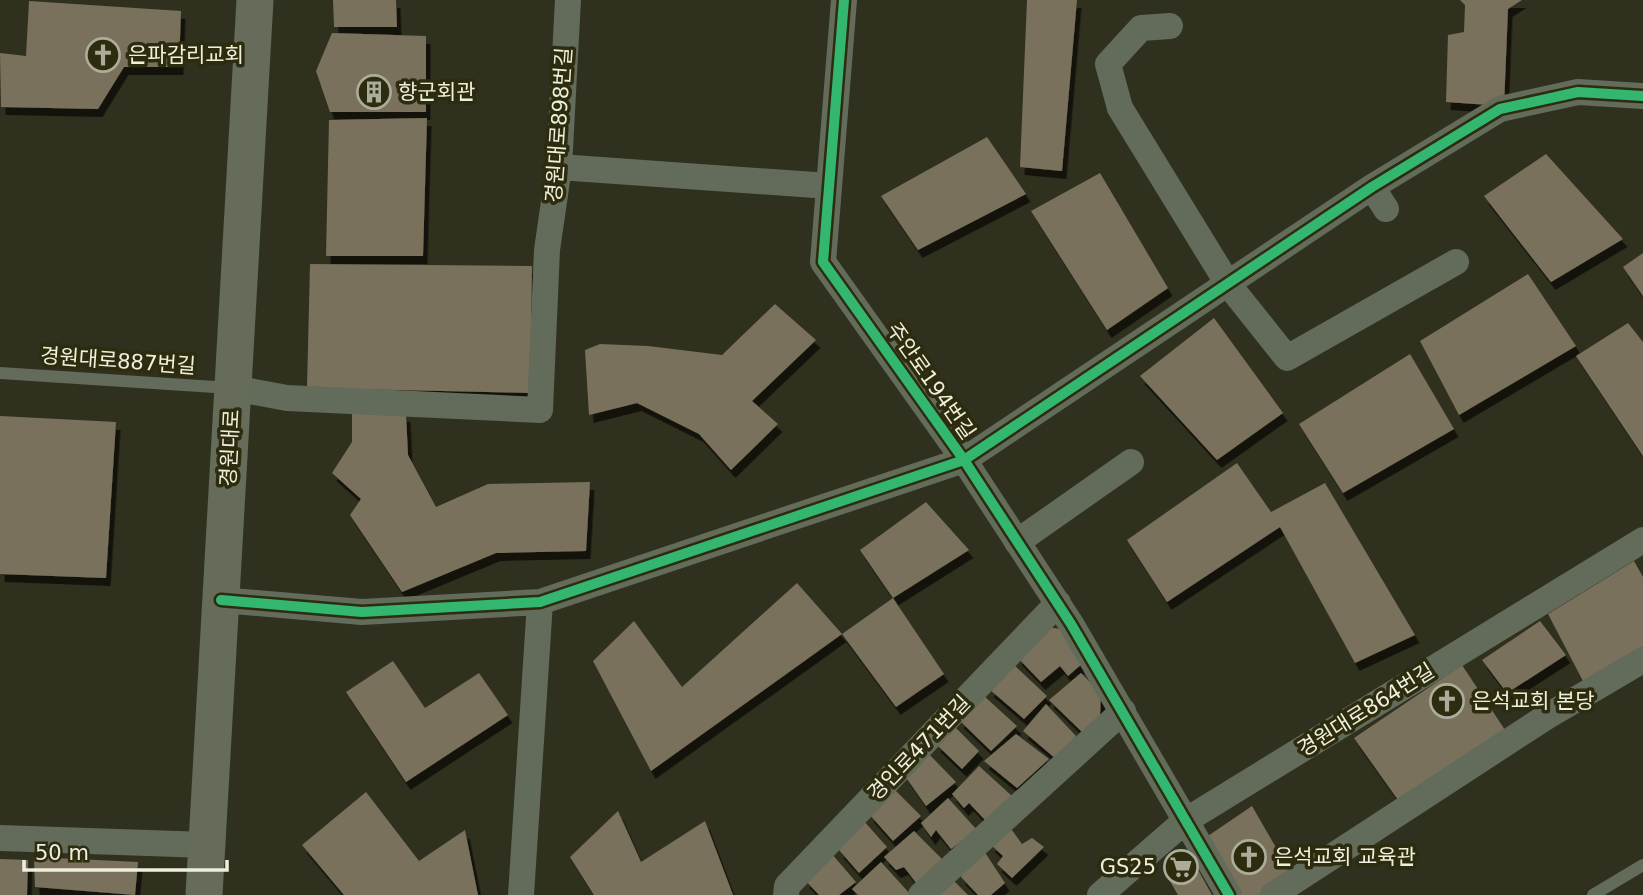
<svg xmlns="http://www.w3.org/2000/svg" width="1643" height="895" font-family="'DejaVu Sans','Noto Sans KR',sans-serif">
<defs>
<filter id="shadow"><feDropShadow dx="4.5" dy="8" stdDeviation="0" flood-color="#0009"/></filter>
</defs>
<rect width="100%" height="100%" fill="#30301f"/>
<path fill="#79715b" filter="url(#shadow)" d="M333,0H396L397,27H334Z
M1027,0H1077L1062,171L1020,167Z
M1460,0H1522L1508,9L1504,106L1446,102L1448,35L1464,32L1465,5Z
M29,1L181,11L179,67H124L98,109L1,107L0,53L26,56Z
M332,33L426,36V112H330L316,71Z
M427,118L423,256H326L329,120Z
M987,137L1026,194L918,250L881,196Z
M1546,154L1623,239L1551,282L1484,196Z
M1100,173L1168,288L1107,330L1031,211Z
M1643,253V296L1623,267Z
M310,264L532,266L530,393L307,388Z
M1528,274L1576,346L1459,415L1420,341Z
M775,304L816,340L752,401L778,424L731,470L699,434L637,403L589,415L585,350L600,344L648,346L722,355Z
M1214,318L1283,413L1217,460L1140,376Z
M1628,323L1643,342V456L1576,356Z
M1410,354L1454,429L1343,493L1299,424Z
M352,410L406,414L408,455L436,507L488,484L590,482L586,551L496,553L402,592L350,515L361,499L332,473L352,442Z
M0,416L116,422L106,578L0,574Z
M1237,463L1271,512L1325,483L1415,635L1355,663L1280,527L1167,602L1127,540Z
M926,502L969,550L893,598L944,674L896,707L842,634L651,771L593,661L634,621L682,687L797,583L842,634L893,598L860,550Z
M1634,561L1643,577V647L1583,681L1548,614Z
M1540,621L1566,655L1507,693L1482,660Z
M1046,627L1061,629L1083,663L1068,676L1060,666L1041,682L1017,657Z
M393,661L425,708L479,673L508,715L406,782L346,692Z
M1014,665L1047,696L1024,719L989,689Z
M1462,665L1511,739L1403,807L1354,738Z
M1081,673L1101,693L1100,716L1082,732L1049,700Z
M984,696L1017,726L991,751L959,720Z
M1046,704L1076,736L1056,759L1023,731Z
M954,726L979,751L962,769L936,744Z
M1016,734L1049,759L1017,788L984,761Z
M927,752L956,782L926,806L905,776Z
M979,766L1012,796L986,821L969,803L964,808L952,794Z
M894,789L921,816L893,841L869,814Z
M366,792L419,861L465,830L478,895H344L302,845Z
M948,798L977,830L951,849L936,830L931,837L921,823Z
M1252,806L1293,877L1265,895H1238L1205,838Z
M618,811L641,862L705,821L733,895H594L570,857Z
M863,820L887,847L859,873L839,850Z
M1009,826L1022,844L1032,838L1044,847L1012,878L997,864L1003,856L990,844Z
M914,831L944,861L917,884L904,867L896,870L884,857Z
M982,848L1005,883L991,895H978L961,877L964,867Z
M1187,850L1212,895H1178L1164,871Z
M831,853L856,882L839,895H819L805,880Z
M34,857L138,862L135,895L35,887Z
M0,859L28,860L27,895H0Z
M881,862L911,895H858L852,889Z
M950,877L968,895H930Z"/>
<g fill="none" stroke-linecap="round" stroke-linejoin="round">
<path stroke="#636b5a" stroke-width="12" d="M0,373L230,388
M1593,895L1643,865"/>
<path stroke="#636b5a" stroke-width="26" d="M844,0L823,262L964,460L1071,624L1229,895
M1170,26L1141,28L1108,64L1120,108L1228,284L1287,358L1456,262
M559,167L829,186
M1372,187L1386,209
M233,388L287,398L540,410L547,250L559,167L568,0
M1017,542L1131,462
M221,600L362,612L540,602L964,460L1372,187L1500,109L1578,92L1643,96
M0,838L207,845
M521,895L540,602
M786,895L787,886L1058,603
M921,895L1123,711
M1100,895L1185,821L1643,540
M1273,895L1546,717L1643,660"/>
<path stroke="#656c5a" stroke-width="37" d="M204,895L255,0"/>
<g stroke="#2d2c0e" stroke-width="15">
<path id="cycleway" d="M844,0L823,262L964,460L1071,624L1229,895
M221,600L362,612L540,602L964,460L1372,187L1500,109L1578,92L1643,96"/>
</g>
<use href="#cycleway" stroke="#33b770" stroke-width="10"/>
</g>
<defs>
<g id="church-ring" transform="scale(1.75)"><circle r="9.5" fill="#2d2c0e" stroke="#acac9a" stroke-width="1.5"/><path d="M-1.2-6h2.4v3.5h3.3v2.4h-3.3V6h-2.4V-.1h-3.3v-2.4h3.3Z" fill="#acac9a"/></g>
<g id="building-ring" transform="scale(1.75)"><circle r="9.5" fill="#2d2c0e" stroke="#acac9a" stroke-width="1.5"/><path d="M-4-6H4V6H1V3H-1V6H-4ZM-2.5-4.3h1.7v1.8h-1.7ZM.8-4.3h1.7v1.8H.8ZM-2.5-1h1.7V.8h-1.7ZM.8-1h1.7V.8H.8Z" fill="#acac9a"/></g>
<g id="supermarket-ring" transform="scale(1.75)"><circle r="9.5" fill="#2d2c0e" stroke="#acac9a" stroke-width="1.5"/><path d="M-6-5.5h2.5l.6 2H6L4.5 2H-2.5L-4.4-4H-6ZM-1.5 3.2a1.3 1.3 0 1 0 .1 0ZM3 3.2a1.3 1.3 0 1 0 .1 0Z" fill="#acac9a"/></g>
</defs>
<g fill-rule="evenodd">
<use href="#church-ring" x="103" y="55"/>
<use href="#building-ring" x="374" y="92"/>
<use href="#church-ring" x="1447" y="701"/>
<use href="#church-ring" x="1249" y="857"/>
<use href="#supermarket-ring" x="1181" y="867"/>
</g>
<g text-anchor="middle" stroke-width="7" stroke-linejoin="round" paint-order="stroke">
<g font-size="21" fill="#eeefdd" stroke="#2d2c0e" text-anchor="start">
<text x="128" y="62">은파감리교회</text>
<text x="398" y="99">향군회관</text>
<text x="1472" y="708">은석교회 본당</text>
<text x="1274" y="864">은석교회 교육관</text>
<text x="1156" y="874" text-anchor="end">GS25</text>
</g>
<g font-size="21" fill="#eeefdd" stroke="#2d2c0e">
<text transform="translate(559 125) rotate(-86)" y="7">경원대로898번길</text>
<text transform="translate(118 361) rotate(4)" y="7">경원대로887번길</text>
<text transform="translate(931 381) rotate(55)" y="7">주안로194번길</text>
<text transform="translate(230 448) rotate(-87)" y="7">경원대로</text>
<text transform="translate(1366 710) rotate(-32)" y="7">경원대로864번길</text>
<text transform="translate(919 748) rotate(-46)" y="7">경인로471번길</text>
</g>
</g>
<path d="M24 860v10h203v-10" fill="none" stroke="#eeefdd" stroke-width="3.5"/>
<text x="35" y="860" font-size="21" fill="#eeefdd" stroke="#2d2c0e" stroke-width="5" paint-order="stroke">50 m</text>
</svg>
